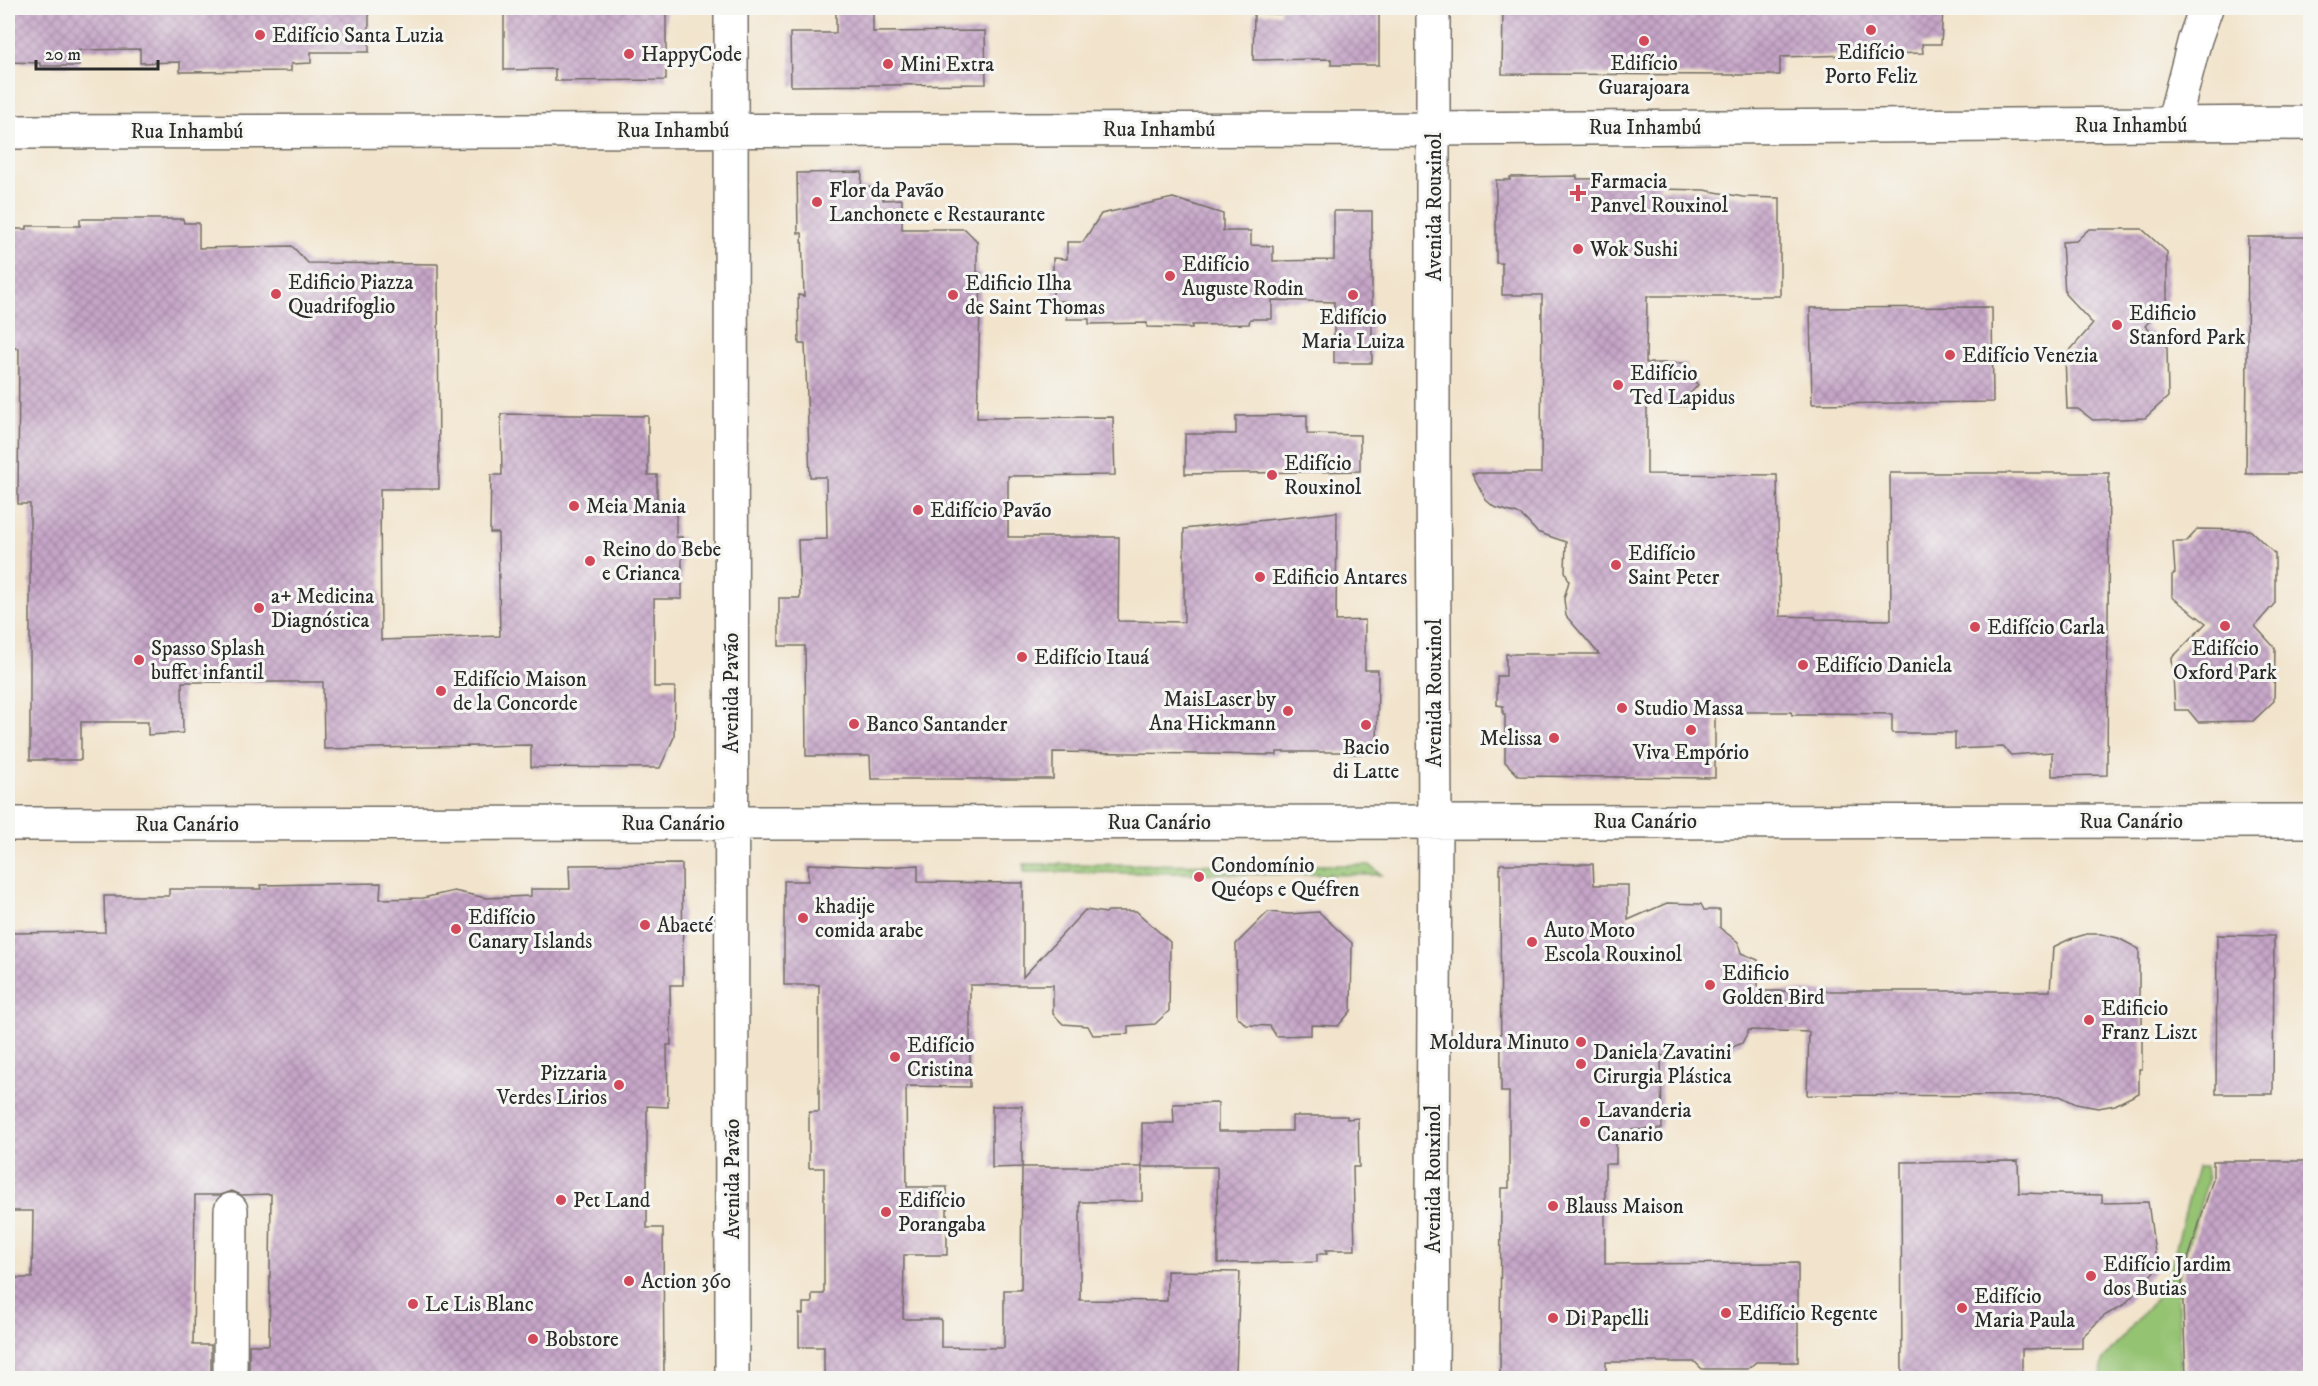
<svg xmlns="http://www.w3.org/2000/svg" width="2318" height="1386" font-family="'IM FELL DW Pica',serif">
<defs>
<pattern id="garden-dots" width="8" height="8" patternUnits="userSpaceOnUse" patternTransform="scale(1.5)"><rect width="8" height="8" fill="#94c372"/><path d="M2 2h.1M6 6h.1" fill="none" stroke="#799f5e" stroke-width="1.8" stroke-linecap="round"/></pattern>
<pattern id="building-cross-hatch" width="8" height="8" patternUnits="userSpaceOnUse" patternTransform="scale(1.5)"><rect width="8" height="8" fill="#c6a5c8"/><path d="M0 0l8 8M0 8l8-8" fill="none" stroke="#a187a3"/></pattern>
</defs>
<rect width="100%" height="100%" fill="#f6f6f2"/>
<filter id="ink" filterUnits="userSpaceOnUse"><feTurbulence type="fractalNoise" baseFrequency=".0167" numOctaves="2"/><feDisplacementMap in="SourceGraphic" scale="12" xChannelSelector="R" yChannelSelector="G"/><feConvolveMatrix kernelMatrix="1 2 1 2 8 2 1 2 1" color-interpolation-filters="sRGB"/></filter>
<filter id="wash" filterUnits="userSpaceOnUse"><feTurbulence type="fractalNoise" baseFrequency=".008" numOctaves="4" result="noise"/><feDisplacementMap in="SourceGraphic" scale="24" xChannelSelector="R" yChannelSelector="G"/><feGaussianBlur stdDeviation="1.35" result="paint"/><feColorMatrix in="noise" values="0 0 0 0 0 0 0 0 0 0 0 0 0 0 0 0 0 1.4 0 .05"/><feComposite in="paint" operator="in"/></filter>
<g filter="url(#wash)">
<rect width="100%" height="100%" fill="#f2e4cc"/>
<path fill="#94c372" stroke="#60774e" stroke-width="1.5" d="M2197,1167H2206L2208,1180L2177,1280L2181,1378H2101L2103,1360L2166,1286Z"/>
<path fill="url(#garden-dots)" stroke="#60774e" stroke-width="1.5" d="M1024,864L1370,865L1382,875L1024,872Z"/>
<g id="blocks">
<path fill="url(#building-cross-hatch)" d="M8,8H369V52H311V63L291,64V71L180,72V62L140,63V49L79,50V66H40V63L8,62Z
M504,8H666V80L555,81V69L504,70Z
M836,8H873V32L985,31L986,84L791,86L790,33H836Z
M1280,8H1379V65H1331V59L1253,60L1254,13L1280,14Z
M1503,8H1943L1941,44H1922L1923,53L1780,57V75H1741L1502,74Z
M862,172L861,187L883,188V200L902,199V229H965L977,241V272L981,273L977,418L1113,417L1115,475L1008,476V537H1119L1118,621L1184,622V529L1337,512L1336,621L1365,620V670H1378L1377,754H1348V752H1277V755L1053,752V779H871L870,756H806L805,646H779V598H800L798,540L827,539L826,477H810L805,344H799L798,295L804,296L802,233H798L797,173Z
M1577,176V179L1660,178V189L1704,190L1743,197L1780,198V296H1647L1646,363H1687V372L1698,385L1687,397V406H1647V474L1777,475L1780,616L1815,617L1816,619L1891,620L1890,473H2109L2107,775L2052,776V752L2011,755L2003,747L1955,749V733H1892V714L1817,713L1815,715H1792L1791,712H1715V778L1519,776L1505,762V714H1503V706L1497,705V676H1506V654H1599L1566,616L1564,599L1569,581L1565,571L1566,542L1537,532L1521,515L1494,507L1486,500L1472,473H1541L1542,295H1502V263H1496V180H1510V177Z
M1173,198L1223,214V231H1251V245L1273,246V261L1334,260V211H1372V363H1334V302L1272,300V319H1250L1249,324L1192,325V328L1147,327V323L1089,324V319H1067V301H1053V258L1067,259V242H1083L1101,214Z
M80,219H183L184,223H199V248L292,246L308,263L438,264L439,489H380L381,640L500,636L498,533H490L491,475H502L501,414L648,416V475H657V508H676V537H682V599H654V687H675L674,737L660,768L531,767V745L324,749L323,682H182L183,733L148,735V722H81V760H30V504H18L19,348H8V229H27V226H80Z
M2089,229H2142L2167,252V302L2145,326L2167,347L2168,397L2145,418L2093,420L2078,409H2067L2065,356L2093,324L2065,294L2062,242L2076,241Z
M2248,237H2310V474H2246Z
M1992,307L1993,402L1812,404L1810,308Z
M1307,415V434L1360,435V471L1185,474V434H1236V416Z
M2198,529L2250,530L2275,554V603L2255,626L2275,648L2274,701L2253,721L2198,722L2188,710H2175L2172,658L2206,623L2172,597V575L2175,573L2173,542H2186Z
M682,864L683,985H670L671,1045H667L668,1107L647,1106V1228H663L664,1378H249V1345H269L271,1194L241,1195L232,1191L221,1195H195L193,1345H211V1378H8V1278H32L33,1211H9L8,933L105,932L104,896H169V889H261L260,885L381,883L380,899L423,898L454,891L486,898L531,896V889H570L569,865Z
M808,864L887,867L918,865V882L1023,883V977L1085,910L1106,913L1108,911H1136L1170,942L1169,1011L1155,1024L1128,1026V1034L1093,1035L1088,1026L1063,1024L1053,1014V985H970V1087L906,1086L907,1187H947V1255H904L903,1319H941V1347L1004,1348V1290H1021L1022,1167H1142V1201L1080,1202V1300L1167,1301V1271L1240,1272L1236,1371H1232L1233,1378H824V1347H799V1314H803V1303H812V1294H824V1168H809V1112H819V985H784V881H808Z
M1500,864H1593L1594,885H1628V920L1667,903L1701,904L1704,910H1720V928L1738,942L1741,953L1758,960V991H2050L2053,947L2070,939L2087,934H2101L2118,938L2139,949V1009L2142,1006V1069H2139V1093L2115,1105L2098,1108L2076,1104L2060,1096L1807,1095L1809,1032L1749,1030L1742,1043L1720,1053L1661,1056L1662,1129L1616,1130V1164H1605V1264L1798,1263V1362H1756L1748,1369H1702L1695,1362H1606V1378H1500L1501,1188H1509V1092H1501Z
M1268,912L1289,914L1319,912L1352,943L1351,1011L1338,1026L1311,1025V1035L1276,1036L1270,1026L1246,1025L1237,1016L1236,944Z
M2217,935L2274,936L2273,1094H2216Z
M1218,1103V1131H1292V1116H1347V1119L1358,1118L1359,1167H1353L1355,1250H1326L1327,1254H1317V1262L1218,1263L1217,1167H1142V1123H1174L1173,1104Z
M992,1106H1022V1167L992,1168Z
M2018,1161L2019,1193L2102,1195V1203L2148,1202L2157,1268L2125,1304L2104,1316L2082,1337V1348L2022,1349V1378H1902L1901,1162Z
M2213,1161H2310V1378H2186L2182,1279L2213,1179Z"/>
</g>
</g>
<g filter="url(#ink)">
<use href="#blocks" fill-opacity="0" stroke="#716c63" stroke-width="1.5"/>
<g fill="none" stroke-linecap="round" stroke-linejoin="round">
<g stroke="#716c63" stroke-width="36">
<path id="minor" d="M731,8L732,1378
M2173,124L2195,39L2206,8
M8,132L1434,129L2310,123
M8,824L2310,821
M230,1378L231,1210
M1432,1378L1435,822L1433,464V8"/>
</g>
<use href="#minor" stroke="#fff" stroke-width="33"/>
</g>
</g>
<g fill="#d1495b" stroke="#f6f6f2" stroke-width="2">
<circle cx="1871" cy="30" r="6"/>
<circle cx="260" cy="35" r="6"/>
<circle cx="1644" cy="41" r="6"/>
<circle cx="629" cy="54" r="6"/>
<circle cx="888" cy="64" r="6"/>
<path d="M1575 184h6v6h6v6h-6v6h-6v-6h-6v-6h6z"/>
<circle cx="817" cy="202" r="6"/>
<circle cx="1578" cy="249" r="6"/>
<circle cx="1170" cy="276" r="6"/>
<circle cx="276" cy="294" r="6"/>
<circle cx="953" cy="295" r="6"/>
<circle cx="1353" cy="295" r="6"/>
<circle cx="2117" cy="325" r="6"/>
<circle cx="1950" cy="355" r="6"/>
<circle cx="1618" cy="385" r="6"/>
<circle cx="1272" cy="475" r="6"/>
<circle cx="574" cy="506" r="6"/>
<circle cx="918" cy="510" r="6"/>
<circle cx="590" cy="561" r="6"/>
<circle cx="1616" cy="565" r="6"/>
<circle cx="1260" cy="577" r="6"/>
<circle cx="259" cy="608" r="6"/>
<circle cx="2225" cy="626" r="6"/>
<circle cx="1975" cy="627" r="6"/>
<circle cx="1022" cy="657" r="6"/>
<circle cx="139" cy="660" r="6"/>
<circle cx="1803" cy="665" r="6"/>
<circle cx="441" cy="691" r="6"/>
<circle cx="1622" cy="708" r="6"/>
<circle cx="1288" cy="711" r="6"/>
<circle cx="854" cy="724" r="6"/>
<circle cx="1366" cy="725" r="6"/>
<circle cx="1691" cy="730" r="6"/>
<circle cx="1554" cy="738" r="6"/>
<circle cx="1199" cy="877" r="6"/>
<circle cx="803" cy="918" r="6"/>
<circle cx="645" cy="925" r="6"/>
<circle cx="456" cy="929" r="6"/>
<circle cx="1532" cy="942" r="6"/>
<circle cx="1710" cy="985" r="6"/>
<circle cx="2089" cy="1020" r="6"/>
<circle cx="1581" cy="1042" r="6"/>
<circle cx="895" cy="1057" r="6"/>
<circle cx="1581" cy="1064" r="6"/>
<circle cx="619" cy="1085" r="6"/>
<circle cx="1585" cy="1122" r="6"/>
<circle cx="561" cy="1200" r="6"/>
<circle cx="1553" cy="1206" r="6"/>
<circle cx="886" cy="1212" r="6"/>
<circle cx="2091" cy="1276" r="6"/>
<circle cx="629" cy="1281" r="6"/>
<circle cx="413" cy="1304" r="6"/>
<circle cx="1962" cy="1308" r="6"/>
<circle cx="1726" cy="1313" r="6"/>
<circle cx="1553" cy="1318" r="6"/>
<circle cx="533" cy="1339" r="6"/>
</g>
<g text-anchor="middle" stroke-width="6" stroke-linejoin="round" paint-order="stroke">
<g font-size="21" fill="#2b2b2b" stroke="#f6f6f2" text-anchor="start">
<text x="272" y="42">Edifício Santa Luzia</text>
<text x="1871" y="59" text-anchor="middle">Edifício<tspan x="1871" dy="24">Porto Feliz</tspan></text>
<text x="641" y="61">HappyCode</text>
<text x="1644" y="70" text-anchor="middle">Edifício<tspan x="1644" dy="24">Guarajoara</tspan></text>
<text x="900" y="71">Mini Extra</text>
<text x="1590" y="188">Farmacia<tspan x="1590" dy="24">Panvel Rouxinol</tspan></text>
<text x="829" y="197">Flor da Pavão<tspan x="829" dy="24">Lanchonete e Restaurante</tspan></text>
<text x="1590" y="256">Wok Sushi</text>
<text x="1182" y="271">Edifício<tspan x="1182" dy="24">Auguste Rodin</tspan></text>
<text x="288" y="289">Edificio Piazza<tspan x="288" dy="24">Quadrifoglio</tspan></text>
<text x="965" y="290">Edificio Ilha<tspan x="965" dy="24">de Saint Thomas</tspan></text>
<text x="2129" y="320">Edificio<tspan x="2129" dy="24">Stanford Park</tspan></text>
<text x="1353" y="324" text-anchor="middle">Edifício<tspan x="1353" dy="24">Maria Luiza</tspan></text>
<text x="1962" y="362">Edifício Venezia</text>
<text x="1630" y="380">Edifício<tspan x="1630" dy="24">Ted Lapidus</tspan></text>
<text x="1284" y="470">Edifício<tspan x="1284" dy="24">Rouxinol</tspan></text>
<text x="586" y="513">Meia Mania</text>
<text x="930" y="517">Edifício Pavão</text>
<text x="602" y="556">Reino do Bebe<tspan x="602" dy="24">e Crianca</tspan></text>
<text x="1628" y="560">Edifício<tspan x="1628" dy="24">Saint Peter</tspan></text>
<text x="1272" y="584">Edificio Antares</text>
<text x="271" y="603">a+ Medicina<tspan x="271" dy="24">Diagnóstica</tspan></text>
<text x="1987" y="634">Edifício Carla</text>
<text x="151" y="655">Spasso Splash<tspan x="151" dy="24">buffet infantil</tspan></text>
<text x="2225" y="655" text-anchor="middle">Edifício<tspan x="2225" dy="24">Oxford Park</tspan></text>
<text x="1034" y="664">Edifício Itauá</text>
<text x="1815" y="672">Edifício Daniela</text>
<text x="453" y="686">Edifício Maison<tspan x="453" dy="24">de la Concorde</tspan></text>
<text x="1276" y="706" text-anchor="end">MaisLaser by<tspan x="1276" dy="24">Ana Hickmann</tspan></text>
<text x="1634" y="715">Studio Massa</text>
<text x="866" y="731">Banco Santander</text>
<text x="1542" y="745" text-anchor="end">Melissa</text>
<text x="1366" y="754" text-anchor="middle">Bacio<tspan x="1366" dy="24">di Latte</tspan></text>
<text x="1691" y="759" text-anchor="middle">Viva Empório</text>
<text x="1211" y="872">Condomínio<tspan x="1211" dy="24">Quéops e Quéfren</tspan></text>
<text x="815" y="913">khadije<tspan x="815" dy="24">comida arabe</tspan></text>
<text x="468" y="924">Edifício<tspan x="468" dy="24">Canary Islands</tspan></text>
<text x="657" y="932">Abaeté</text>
<text x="1544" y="937">Auto Moto<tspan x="1544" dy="24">Escola Rouxinol</tspan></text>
<text x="1722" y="980">Edificio<tspan x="1722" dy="24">Golden Bird</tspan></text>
<text x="2101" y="1015">Edificio<tspan x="2101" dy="24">Franz Liszt</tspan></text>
<text x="1569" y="1049" text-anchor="end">Moldura Minuto</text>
<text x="907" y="1052">Edifício<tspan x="907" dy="24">Cristina</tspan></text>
<text x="1593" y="1059">Daniela Zavatini<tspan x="1593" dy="24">Cirurgia Plástica</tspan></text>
<text x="607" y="1080" text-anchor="end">Pizzaria<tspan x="607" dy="24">Verdes Lirios</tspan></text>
<text x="1597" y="1117">Lavanderia<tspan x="1597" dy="24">Canario</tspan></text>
<text x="573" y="1207">Pet Land</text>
<text x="898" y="1207">Edifício<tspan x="898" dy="24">Porangaba</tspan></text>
<text x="1565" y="1213">Blauss Maison</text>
<text x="2103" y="1271">Edifício Jardim<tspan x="2103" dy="24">dos Butias</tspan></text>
<text x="641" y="1288">Action 360</text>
<text x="1974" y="1303">Edifício<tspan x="1974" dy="24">Maria Paula</tspan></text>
<text x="425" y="1311">Le Lis Blanc</text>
<text x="1738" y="1320">Edifício Regente</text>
<text x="1565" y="1325">Di Papelli</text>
<text x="545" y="1346">Bobstore</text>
</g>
<g font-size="21" fill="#2b2b2b" stroke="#f6f6f2">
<text x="2131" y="132">Rua Inhambú</text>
<text x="1645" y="134">Rua Inhambú</text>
<text x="1159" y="136">Rua Inhambú</text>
<text x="673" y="137">Rua Inhambú</text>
<text x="187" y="138">Rua Inhambú</text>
<text transform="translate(1434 207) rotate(-90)" y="7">Avenida Rouxinol</text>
<text transform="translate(731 693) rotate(-90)" y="7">Avenida Pavão</text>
<text transform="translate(1434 693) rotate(-90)" y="7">Avenida Rouxinol</text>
<text x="1645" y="828">Rua Canário</text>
<text x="2131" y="828">Rua Canário</text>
<text x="1159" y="829">Rua Canário</text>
<text x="673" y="830">Rua Canário</text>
<text x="187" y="831">Rua Canário</text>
<text transform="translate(732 1179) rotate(-90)" y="7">Avenida Pavão</text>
<text transform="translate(1433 1179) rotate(-90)" y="7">Avenida Rouxinol</text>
</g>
</g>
<rect width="2318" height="1386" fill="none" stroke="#f6f6f2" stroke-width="30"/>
<path d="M36 60v9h122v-9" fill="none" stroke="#2b2b2b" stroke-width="3"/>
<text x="45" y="60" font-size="18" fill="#2b2b2b" stroke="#f6f6f2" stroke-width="4.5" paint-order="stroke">20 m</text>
</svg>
